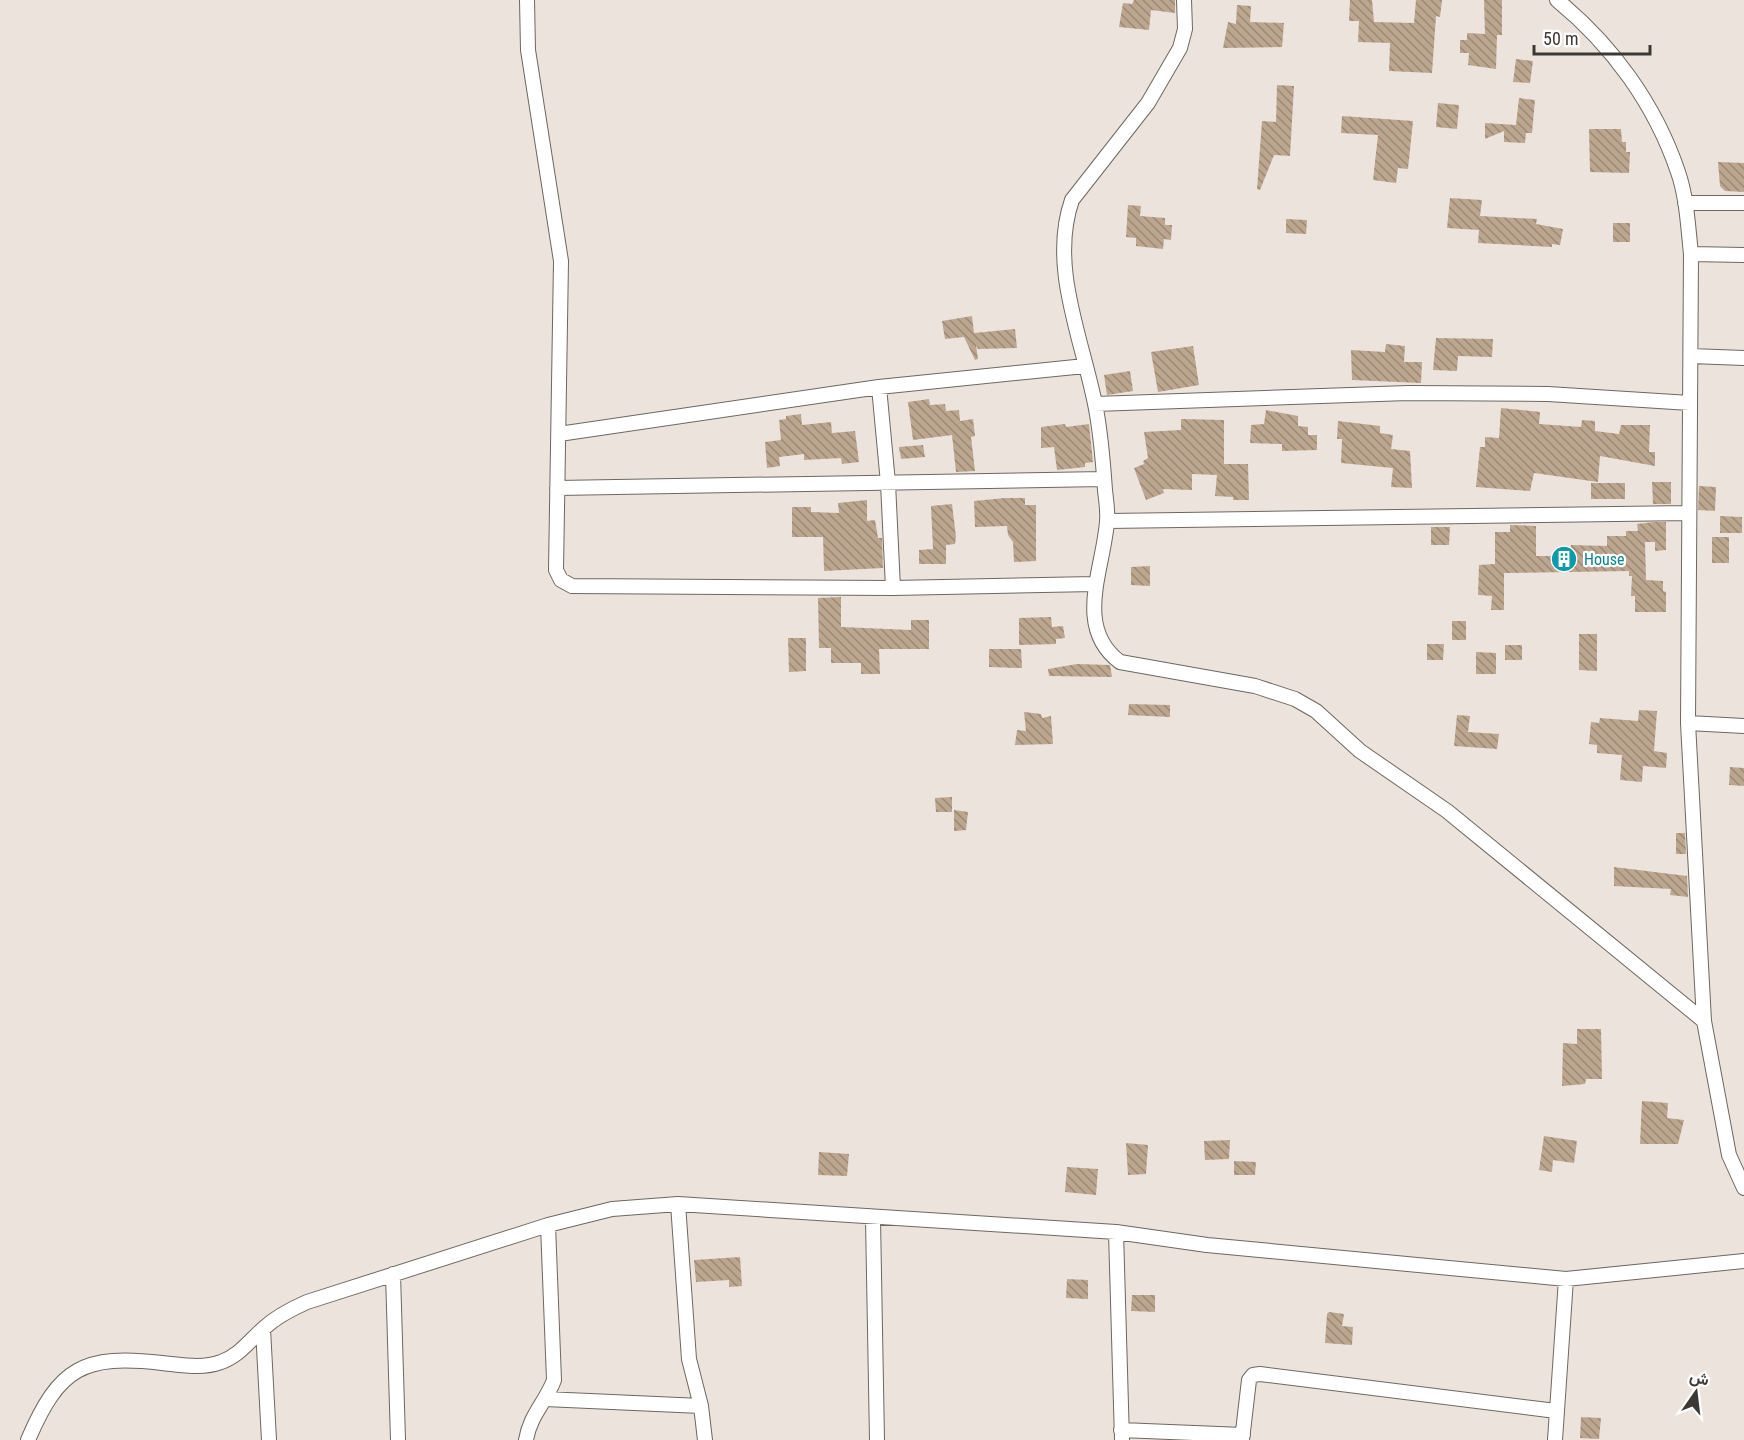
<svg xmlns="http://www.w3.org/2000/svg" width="1744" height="1440" font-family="'Roboto Condensed',Vazirmatn,sans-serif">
<defs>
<pattern id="building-back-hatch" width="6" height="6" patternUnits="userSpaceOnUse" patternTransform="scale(1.5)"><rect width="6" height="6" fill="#bda68f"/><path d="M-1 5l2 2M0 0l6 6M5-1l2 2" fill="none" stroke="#9b8876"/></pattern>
</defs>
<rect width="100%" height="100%" fill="#ece4dc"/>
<path fill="url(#building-back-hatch)" d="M1134,0H1175V13L1151,10L1149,30L1119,27L1123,3L1132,4Z
M1350,0H1372L1374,22L1414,23L1416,0H1442L1440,17L1436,16L1432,73L1389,71L1390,43L1358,42L1359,21H1349Z
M1484,0H1502V35H1497L1496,69L1468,65L1469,53H1460V40H1467V33L1485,34Z
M1237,5L1251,6L1250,22L1284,23L1282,47L1223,48L1228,22L1236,24Z
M1516,59L1533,61L1530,83L1513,82Z
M1277,85L1294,86L1290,156L1274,155L1260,190L1257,189L1262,121L1276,122Z
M1519,98L1535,100L1532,133H1526L1525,143L1504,142V131L1485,139V123L1516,125Z
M1438,103L1459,105L1457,129L1436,127Z
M1342,116L1413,121L1408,169L1398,168L1396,183L1373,180L1378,135L1341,133Z
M1589,129H1621L1622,142H1626V152H1630L1629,173L1590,172Z
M1718,162L1744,163V192L1725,191L1720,186Z
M1450,198L1482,200L1480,216L1537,219L1536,224L1563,229L1560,245L1552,244V247L1478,243L1479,230L1447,228Z
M1128,205L1141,206L1140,216L1165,218V225H1172L1171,240L1164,239L1163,249L1136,246V238L1126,237Z
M1286,219L1307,220L1306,234L1286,233Z
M1613,223H1630V242H1613Z
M972,316L974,333L1015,329L1017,348L978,349L976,345L978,359L975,360L964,337L945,339L942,321Z
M1436,338L1493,339L1492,357L1458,356L1457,371L1433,370Z
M1386,344L1405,346L1404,362H1422L1421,383L1352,380L1351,350L1385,352Z
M1193,346L1199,385L1158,392L1151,352Z
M1130,371L1133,391L1107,395L1104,375Z
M929,399L930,405L945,404L946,411L959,410L960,421L973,419L975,436L971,437L975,471L956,472L952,435L913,440L908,402Z
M1501,408L1540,412L1539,424L1581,427L1582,420L1595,421V431L1619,434L1621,425H1650L1649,452H1655V466L1600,456L1598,482L1534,473L1530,491L1476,487L1480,447H1485V437L1499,438Z
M1266,410L1298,416V426L1308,427V435H1317V450L1282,451V444L1250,443L1251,425L1264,424Z
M801,414L802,425L831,422L832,433L855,431L859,462L842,464L841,458L804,460V454L779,457L780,466L767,468L765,442L781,440L779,420L786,419V416Z
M1181,419L1224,420V464H1248L1249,500H1233V497L1215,496L1217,475L1192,474V490L1163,489L1164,493L1146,500L1134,468L1144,464L1143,461L1148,458L1144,432L1181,430Z
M1338,421L1380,426V433L1393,435L1391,449L1410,451L1412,488L1391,487L1393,468L1341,463L1342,439H1337Z
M1065,424L1066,427L1089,424L1093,462L1085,463V467L1057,470L1054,447L1041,448V427Z
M923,445L925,457L901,459L899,447Z
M1652,482H1671V504H1653Z
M1591,483H1625V499H1591Z
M1699,486L1716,487L1715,511L1698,510Z
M1005,498H1025V505H1036V561L1014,562L1013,542L1008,535L1007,526L975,527L974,501Z
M867,500V521L875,520L878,538H882L883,568L824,571L823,537H792V507H811V512L839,513L838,503Z
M952,504L956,537L955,544L946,545V564H919V550L933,549L931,506Z
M1720,516L1742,517V533H1720Z
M1654,522H1666V550L1655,551V542H1645L1646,580L1663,581V591L1666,592V612H1635V596H1631L1632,576H1629V571L1504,573V610H1491L1492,596L1478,595L1479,565L1495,564V532H1510V525L1536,526V556H1571V545L1607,546V536H1626V531H1638L1637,524Z
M1431,527H1450L1449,545H1431Z
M1712,537H1729V563H1712Z
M1150,566V586L1131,585V567Z
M841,597V627L911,630V620H929V649H879L880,674H861V663H831V648H819L818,598Z
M1051,617L1052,627L1063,626L1065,638L1056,639V644L1019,645V618Z
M1452,621H1466V640H1452Z
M1579,634H1597V671L1579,670Z
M788,638H806V671L789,672Z
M1427,644H1444L1443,660H1427Z
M1505,645H1522V660H1505Z
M989,649H1021L1022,668L989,667Z
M1476,652L1496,653V674H1476Z
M1077,664L1110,665L1112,677L1049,676L1048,669Z
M1129,704L1170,705V717L1128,715Z
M1639,710L1657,711L1654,751L1667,753L1666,768L1643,766L1642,782L1620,780L1622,755L1597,753V745L1589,744L1591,722L1599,723L1600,718L1638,721Z
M1024,712L1041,714L1042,718L1051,716L1053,744L1015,745L1017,730L1026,731Z
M1457,715L1470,716L1468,732L1499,734L1497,749L1454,746Z
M1730,767L1744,768V786L1729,785Z
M952,797V812H936L935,798Z
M954,810L968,812L966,830L954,831Z
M1676,833H1685L1686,854H1676Z
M1614,867L1687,876L1688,897L1670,895L1671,889L1614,886Z
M1577,1029H1601L1602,1079H1586L1585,1084L1562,1086L1563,1043L1577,1044Z
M1642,1101L1668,1103L1667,1118L1684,1120L1678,1144H1640Z
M1544,1136L1577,1141L1574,1163L1553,1160L1552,1172L1539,1170Z
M1230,1140L1229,1159L1205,1160L1204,1141Z
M1126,1143L1148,1145L1146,1174L1128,1175Z
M819,1152L849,1154L847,1176L818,1175Z
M1234,1161L1256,1162L1255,1175H1234Z
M1067,1167L1098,1169L1096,1195L1065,1192Z
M740,1257L742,1286L729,1287V1280L696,1282L694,1260Z
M1067,1279L1088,1280V1299L1066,1298Z
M1132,1295H1155V1312L1131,1311Z
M1329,1312L1344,1314L1342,1326L1353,1327L1352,1345L1325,1343L1327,1314Z
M1581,1417L1601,1418L1599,1439L1580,1438Z"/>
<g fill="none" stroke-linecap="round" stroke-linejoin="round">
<g stroke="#6d6760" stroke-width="16">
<path id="street" d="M527,0L528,50L561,261L556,570L561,580L572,586L893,588L1095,584
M1184,0L1185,29L1180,48L1148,103L1072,200C1049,266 1082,338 1095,404C1101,432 1103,462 1105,490C1106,500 1108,511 1107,521C1104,568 1073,627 1120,662L1255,686L1295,699L1316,711L1360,751L1447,811L1704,1021
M1557,0C1612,45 1655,104 1678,172C1687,198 1688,227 1691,254L1688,723L1704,1021L1729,1155L1744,1188
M1685,203H1744
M1691,254L1744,255
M1691,356L1744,358
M879,387L888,483L893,588
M1095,404L1408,393L1548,394L1690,403
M559,434L879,387L1085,366
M557,488L1104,479
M1107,521L1689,513
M1688,723L1744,726
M678,1204L689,1359L701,1406L705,1440
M873,1219L877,1440
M1116,1232L1122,1440
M393,1274L398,1440
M263,1329L269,1440
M545,1399L701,1406
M1121,1430L1243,1435
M28,1440C59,1367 84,1354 162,1363C182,1365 203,1369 221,1362C239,1356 250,1340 264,1328C277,1316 291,1309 307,1302L548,1225L612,1209L678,1204L1116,1232L1207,1245L1566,1279L1744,1261
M526,1440C530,1415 546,1402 554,1380L548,1225
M1242,1440L1249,1380L1253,1375L1260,1374L1556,1411
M1555,1440L1566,1279"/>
</g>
<use href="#street" stroke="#fff" stroke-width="14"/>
</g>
<defs>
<g id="building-disc" transform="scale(1.35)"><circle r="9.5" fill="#0f9aa8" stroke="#fff"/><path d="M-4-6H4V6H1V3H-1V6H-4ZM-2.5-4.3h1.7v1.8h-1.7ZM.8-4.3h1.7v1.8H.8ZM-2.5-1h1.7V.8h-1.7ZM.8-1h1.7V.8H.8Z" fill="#fff"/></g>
</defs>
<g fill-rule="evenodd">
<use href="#building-disc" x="1564" y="559"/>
</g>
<g text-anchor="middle" stroke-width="4.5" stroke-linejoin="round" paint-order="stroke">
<g font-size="16" fill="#0d838f" stroke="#fff" text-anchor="start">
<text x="1584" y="565">House</text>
</g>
</g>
<g transform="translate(1696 1392) rotate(14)" stroke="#ffffff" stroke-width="4.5" paint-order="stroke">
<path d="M0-4.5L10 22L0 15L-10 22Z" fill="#3b3835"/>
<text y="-9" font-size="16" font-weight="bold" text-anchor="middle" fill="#3b3835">ش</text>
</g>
<path d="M1534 45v9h116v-9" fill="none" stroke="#3b3835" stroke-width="3"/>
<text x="1543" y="45" font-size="18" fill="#3b3835" stroke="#ffffff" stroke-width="4.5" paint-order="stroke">50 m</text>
</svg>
